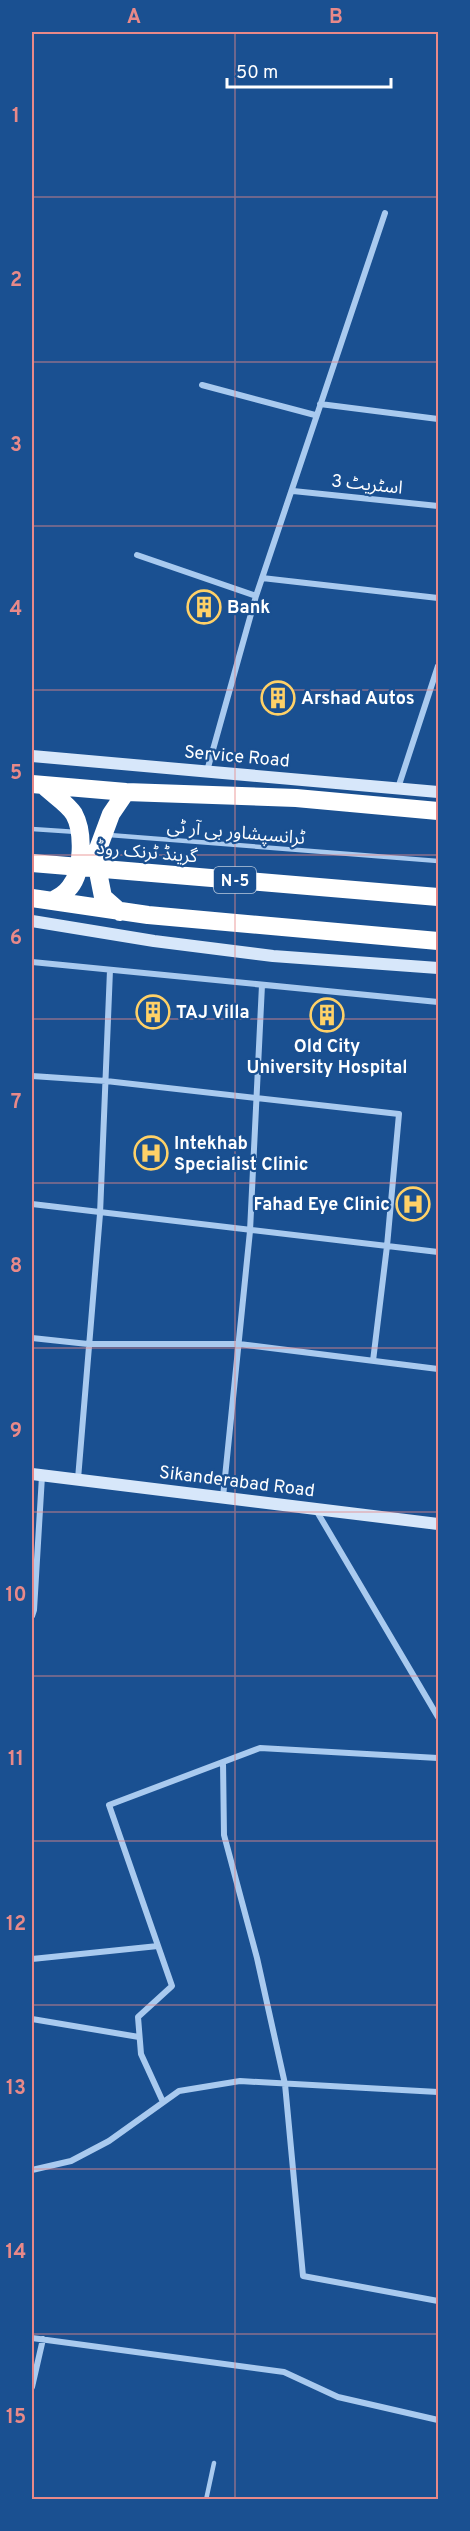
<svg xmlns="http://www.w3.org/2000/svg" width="470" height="2531" font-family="Overpass,'Noto Sans Arabic',sans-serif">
<rect width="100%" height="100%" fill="#1a5091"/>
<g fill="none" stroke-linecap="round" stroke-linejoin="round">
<path stroke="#a9caef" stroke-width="4.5" d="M32,829L77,832
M109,835L438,861
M206,2500L214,2463"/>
<path stroke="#a9caef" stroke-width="6" d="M202,385L315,415
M320,404L438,419
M293,491L438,506
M137,555L256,596
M262,578L438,598
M207,771L256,596L385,213
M398,788L438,666
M32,962L438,1002
M32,1076L106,1081L399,1114L387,1246L373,1361
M32,1204L438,1252
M32,1338L88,1344H239L438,1369
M78,1479L100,1214L110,970
M223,1497L250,1231L262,985
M316,1510L438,1717
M32,1616L34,1610L42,1476
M223,1762L224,1835L257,1958L285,2084L303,2276L438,2301
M32,1959L158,1946
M32,2019L139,2037
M163,2102L141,2054L138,2017L172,1986L109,1805L260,1748L438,1758
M32,2170L71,2161L109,2141L179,2091L240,2081L438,2092
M32,2338L284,2372L338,2397L438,2420
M32,2387L43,2339"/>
<path stroke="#d7e7fa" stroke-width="12" d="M32,756L438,792
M32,921L154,941L273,956L438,968
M32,1474L438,1524"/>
<path stroke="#fff" stroke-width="18" d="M32,784L126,792L296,798L438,811
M43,785C52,794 68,804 74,814C84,832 83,871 70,887C65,894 59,897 51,901
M32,863L438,897
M32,898L148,915L438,941
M120,912L103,897L95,857L111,814L126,792"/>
</g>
<path fill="none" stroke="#e88989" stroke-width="1.5" stroke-opacity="0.55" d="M235,32V2500M32,197H438M32,362H438M32,526H438M32,690H438M32,855H438M32,1019H438M32,1183H438M32,1348H438M32,1512H438M32,1676H438M32,1841H438M32,2005H438M32,2169H438M32,2334H438"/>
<defs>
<g id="building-ring" transform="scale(1.725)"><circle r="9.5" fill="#1a5091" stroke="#ffd167" stroke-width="1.5"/><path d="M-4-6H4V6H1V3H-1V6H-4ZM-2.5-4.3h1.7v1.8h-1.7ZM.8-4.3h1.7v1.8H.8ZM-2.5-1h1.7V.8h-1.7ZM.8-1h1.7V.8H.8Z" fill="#ffd167"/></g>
<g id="hospital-ring" transform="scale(1.725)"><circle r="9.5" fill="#1a5091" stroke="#ffd167" stroke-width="1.5"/><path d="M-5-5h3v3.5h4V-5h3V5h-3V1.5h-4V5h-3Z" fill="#ffd167"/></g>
</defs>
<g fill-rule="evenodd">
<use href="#building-ring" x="204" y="607"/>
<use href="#building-ring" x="278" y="698"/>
<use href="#building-ring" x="153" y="1012"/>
<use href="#building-ring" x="327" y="1015"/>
<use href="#hospital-ring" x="151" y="1153"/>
<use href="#hospital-ring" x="413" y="1204"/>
</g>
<g text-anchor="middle" stroke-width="4.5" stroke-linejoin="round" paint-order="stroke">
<rect fill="#1a5091" stroke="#bacade" stroke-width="1.5" x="214" y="867" width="42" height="26" rx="4.5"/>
<g font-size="16" font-weight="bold" fill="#fff">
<text x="235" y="886">N-5</text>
</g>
<g font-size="18" fill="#fff" stroke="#1a5091">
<text transform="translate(367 484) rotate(6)" y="6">اسٹریٹ 3</text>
<text transform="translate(237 756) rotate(5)" y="6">Service Road</text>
<text transform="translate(236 832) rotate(5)" y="6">ٹرانسپشاور بی آر ٹی</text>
<text transform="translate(147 852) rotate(5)" y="6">گرینڈ ٹرنک روڈ</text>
<text transform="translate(237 1481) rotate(7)" y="6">Sikanderabad Road</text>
</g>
<g font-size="18" font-weight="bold" fill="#fff" stroke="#1a5091" text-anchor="start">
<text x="227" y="613">Bank</text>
<text x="301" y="704">Arshad Autos</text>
<text x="176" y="1018">TAJ Villa</text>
<text x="327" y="1052" text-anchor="middle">Old City<tspan x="327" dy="21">University Hospital</tspan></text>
<text x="174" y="1149">Intekhab<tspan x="174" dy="21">Specialist Clinic</tspan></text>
<text x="390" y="1210" text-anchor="end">Fahad Eye Clinic</text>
</g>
</g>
<rect width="470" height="2531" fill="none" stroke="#1a5091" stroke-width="66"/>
<path d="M227 78v9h164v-9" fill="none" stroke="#ffffff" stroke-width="3"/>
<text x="236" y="78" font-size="18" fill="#ffffff" stroke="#1a5091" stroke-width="4.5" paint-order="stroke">50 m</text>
<rect x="33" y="33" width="404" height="2465" fill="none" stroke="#e88989" stroke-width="2"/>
<g font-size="20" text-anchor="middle" font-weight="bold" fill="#e88989">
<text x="134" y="23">A</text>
<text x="336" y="23">B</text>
<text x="16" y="122">1</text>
<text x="16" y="286">2</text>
<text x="16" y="451">3</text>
<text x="16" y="615">4</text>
<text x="16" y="779">5</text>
<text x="16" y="944">6</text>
<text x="16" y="1108">7</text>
<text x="16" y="1272">8</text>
<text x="16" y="1437">9</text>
<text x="16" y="1601">10</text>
<text x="16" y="1765">11</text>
<text x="16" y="1930">12</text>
<text x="16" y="2094">13</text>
<text x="16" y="2258">14</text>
<text x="16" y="2423">15</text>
</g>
</svg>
